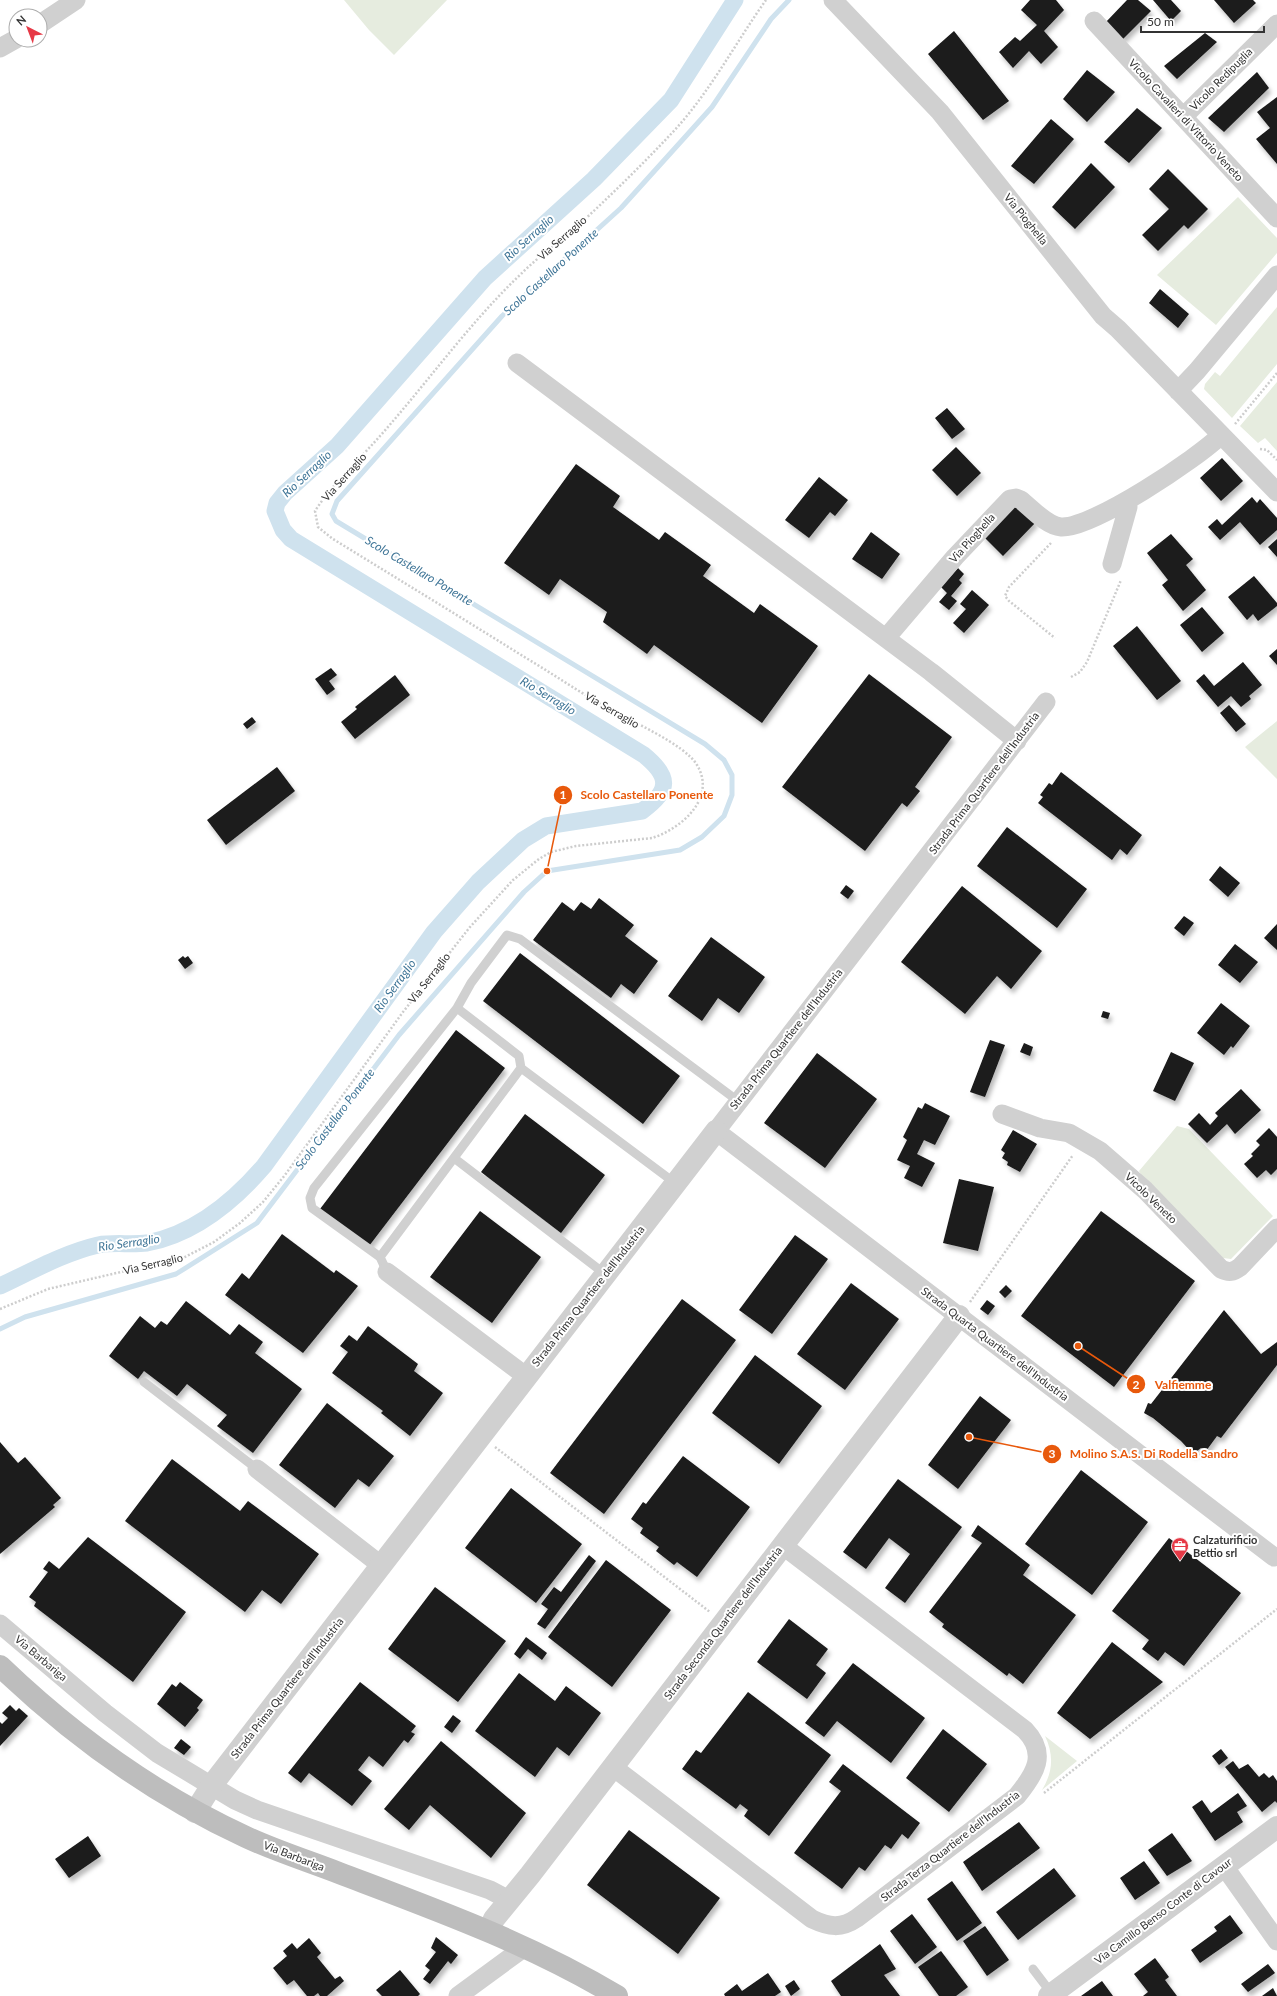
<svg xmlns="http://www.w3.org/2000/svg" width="1277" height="1996" font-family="Lato,sans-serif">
<defs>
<filter id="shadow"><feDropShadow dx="2.5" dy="4.5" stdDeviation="2" flood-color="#0004"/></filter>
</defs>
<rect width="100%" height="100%" fill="#fff"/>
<path fill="#e6ecdf" d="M344,0H447L394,55L369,30Z
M1238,197L1277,238V253L1216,325L1157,275Z
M1277,307V364L1232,418L1204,389L1205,384L1215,372L1220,376Z
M1277,382V451L1265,438L1258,443L1240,426Z
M1277,721V779L1245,747Z
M1177,1126L1189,1129L1273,1216L1231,1259L1223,1258L1143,1178L1139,1171Z
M1045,1736L1077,1761L1042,1790C1053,1772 1054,1755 1045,1736Z"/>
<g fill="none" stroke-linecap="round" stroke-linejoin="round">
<path stroke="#cfe2ee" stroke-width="5" d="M0,1329L25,1317L176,1274L257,1223L399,1035L524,892L547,871L680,850L702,837L724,816L732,795V775L724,760L705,744L336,521L332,514L337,501L502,316L621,208L686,136L712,107L771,19L789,0"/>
<path stroke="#cfe2ee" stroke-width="17" d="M0,1286C32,1271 64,1253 98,1245C114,1242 131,1245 147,1243C194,1234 233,1202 264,1166L434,932L478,882L523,840L546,826L642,811C670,791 671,777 644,755L291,539L283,530L275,511L277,503L285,493L337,446L485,278L594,179L671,100L735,0"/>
</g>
<path fill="#1a1a1a" filter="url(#shadow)" d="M1030,0H1056L1064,10L1044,31L1058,47L1041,64L1029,51L1013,68L999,52L1015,37L1020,41L1037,25L1021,10Z
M1127,0H1138L1151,11L1123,39L1105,23Z
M1153,0H1171L1181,11L1171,21Z
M1214,0H1253L1256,3L1234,23Z
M954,31L1009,101L983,120L928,54Z
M1205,33L1217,42L1177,79L1164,66Z
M1087,70L1115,92L1087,122L1063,99Z
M1257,72L1269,88L1224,132L1208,118Z
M1277,97V164L1256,139L1270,128L1257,112Z
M1137,108L1162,128L1129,163L1104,142Z
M1051,119L1074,139L1034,184L1011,166Z
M1091,163L1115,187L1075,229L1052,207Z
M1168,169L1208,209L1188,229L1184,225L1158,251L1142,235L1169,209L1149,189Z
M1160,289L1189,314L1178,328L1149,303Z
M947,408L965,429L952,439L935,418Z
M956,447L981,473L957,496L932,470Z
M1222,458L1243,481L1221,501L1200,478Z
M576,464L620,496L613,507L659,540L665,532L711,565L703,576L754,613L760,604L818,646L762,723L654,645L647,654L603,622L607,612L560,579L549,595L504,563Z
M819,477L848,500L835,516L830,512L809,538L785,520Z
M1252,497L1257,503L1260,499L1277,518V530L1260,545L1240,522L1220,540L1208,527L1217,519L1222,525Z
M1016,502L1036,522L1003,556L982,535Z
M871,532L900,554L882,579L852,559Z
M1171,534L1193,559L1186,565L1206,590L1183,611L1162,585L1168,580L1147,553Z
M1277,539V557L1268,547Z
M958,568L964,574L959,580L962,583L951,596L957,601L949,610L939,602L947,593L941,587Z
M1254,576L1277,603V606L1258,621L1253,614L1247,620L1228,597Z
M972,590L989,605L964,633L953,623L966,609L960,604Z
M1202,607L1224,633L1202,652L1180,625Z
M1137,626L1181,681L1157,700L1113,646Z
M1277,649V665L1269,656Z
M1243,662L1262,685L1249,696L1251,699L1241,707L1231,696L1218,707L1196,681L1204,674L1214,686Z
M331,668L337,675L329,681L335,689L327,695L315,679Z
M869,674L952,737L915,787L920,791L907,807L902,803L865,851L782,787Z
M395,675L410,695L355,739L341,722L357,709L355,707Z
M1229,705L1246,724L1236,732L1220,713Z
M252,717L256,722L247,729L243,724Z
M277,767L295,791L226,845L207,820Z
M1061,772L1142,835L1127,855L1120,849L1112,860L1038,803L1043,797L1040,795L1049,783L1052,785Z
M1007,827L1087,889L1057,928L977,866Z
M1220,866L1240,883L1228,897L1209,880Z
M846,885L854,891L848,899L840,893Z
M962,886L1042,951L1011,989L997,976L965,1014L901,962Z
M599,898L634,925L625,936L658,961L634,994L621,984L611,998L533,940L562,902L574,911L581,902L591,909Z
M1184,916L1194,923L1184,936L1174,928Z
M1277,924V950L1264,938Z
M711,937L765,977L739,1013L718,998L702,1021L668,996Z
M1235,944L1258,962L1240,983L1218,965Z
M520,953L680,1076L643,1124L483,1001Z
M183,956L185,958L188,956L193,963L185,969L178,960Z
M1221,1003L1250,1026L1233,1048L1231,1046L1224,1055L1197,1033Z
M1103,1011L1110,1013L1108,1019L1101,1017Z
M456,1030L505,1068L369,1246L320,1209Z
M990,1040L1005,1045L985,1097L970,1092Z
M1024,1043L1033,1047L1030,1056L1020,1052Z
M1171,1052L1194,1063L1175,1101L1153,1091Z
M817,1053L877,1099L825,1168L764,1123Z
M1241,1089L1261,1110L1235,1134L1227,1124L1207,1143L1188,1124L1199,1113L1210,1125L1218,1116L1215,1113Z
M925,1103L950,1116L935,1145L924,1140L917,1154L935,1163L922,1187L904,1178L910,1166L897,1160L907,1140L903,1137L918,1107L922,1109Z
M525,1114L605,1175L561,1233L481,1172Z
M1269,1128L1277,1137V1169L1271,1175L1266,1170L1257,1178L1244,1164L1253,1156L1251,1154L1260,1145L1256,1141Z
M1013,1130L1037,1144L1020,1172L1007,1165L1008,1162L1002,1158L1005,1153L1001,1150Z
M959,1179L994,1187L978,1251L943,1243Z
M480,1211L541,1257L492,1323L430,1277Z
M1101,1211L1195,1281L1114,1387L1021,1316Z
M282,1234L334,1273L336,1270L358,1286L303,1353L225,1295L242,1273L249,1279Z
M795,1235L828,1259L772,1334L739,1310Z
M851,1283L899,1319L845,1390L797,1354Z
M1006,1285L1012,1291L1005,1298L999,1292Z
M682,1299L736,1340L604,1514L550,1473Z
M987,1300L995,1306L988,1315L980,1309Z
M186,1301L230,1335L239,1324L263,1342L255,1353L302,1389L253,1453L217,1426L227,1415L187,1384L177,1396L144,1371L138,1379L109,1356L140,1316L155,1328L161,1321L167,1325Z
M1224,1310L1261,1354L1277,1342V1365L1221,1438L1217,1436L1206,1451L1201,1448L1193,1454L1181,1441L1153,1418L1144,1413L1148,1403L1151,1404Z
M368,1326L418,1364L414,1371L443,1393L410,1436L381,1413L383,1411L332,1373L348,1352L340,1346L349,1335L357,1341Z
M755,1355L822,1406L779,1464L712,1413Z
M980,1396L1011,1420L958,1489L928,1465Z
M327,1403L394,1456L369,1487L358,1479L335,1508L279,1465Z
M0,1442L18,1463L25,1457L61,1498L53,1505L55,1507L0,1554Z
M683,1456L750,1507L697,1577L677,1562L674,1565L656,1551L659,1547L640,1533L643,1528L631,1519L643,1502L646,1504Z
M172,1459L240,1511L248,1501L319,1554L281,1604L262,1590L245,1612L125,1521Z
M1081,1470L1148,1522L1092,1595L1025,1544Z
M898,1479L962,1527L905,1603L885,1588L910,1554L889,1538L866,1569L843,1552Z
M511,1488L582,1544L536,1603L465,1548Z
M978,1525L1030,1565L1023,1575L1076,1615L1023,1684L1009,1673L1007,1676L942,1627L944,1624L929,1612L982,1543L971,1536Z
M88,1537L186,1612L133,1682L34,1606L36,1602L29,1597L48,1572L43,1569L49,1561L59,1569Z
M1169,1538L1241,1593L1184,1666L1165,1652L1158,1661L1142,1649L1149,1640L1112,1611Z
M589,1555L596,1561L545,1629L537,1624L548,1609L541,1604L554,1587L561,1592Z
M606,1560L671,1610L612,1687L548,1637Z
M435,1587L506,1641L458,1702L388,1649Z
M789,1619L828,1649L816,1665L826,1673L807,1699L757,1662Z
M526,1637L547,1653L542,1660L528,1649L520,1659L514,1654Z
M1112,1642L1163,1682L1090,1739L1057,1713Z
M853,1663L925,1718L891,1763L837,1721L824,1737L805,1723Z
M519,1673L555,1701L566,1686L601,1713L569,1756L557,1747L535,1777L475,1731Z
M180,1682L203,1700L197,1708L199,1710L185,1727L157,1704L172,1684L176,1687Z
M360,1682L416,1726L411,1732L415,1734L408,1743L404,1740L383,1767L369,1756L358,1770L372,1781L352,1806L309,1773L301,1783L288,1773Z
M748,1692L831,1755L769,1836L744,1816L748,1810L740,1804L736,1809L682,1769L696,1750L701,1753Z
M10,1705L16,1711L19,1708L28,1716L0,1746V1722L2,1724L8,1718L2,1713Z
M453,1715L461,1721L452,1733L444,1727Z
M943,1729L987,1764L949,1812L906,1778Z
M181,1739L191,1747L184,1755L174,1748Z
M441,1741L526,1813L491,1858L430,1805L409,1830L384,1809Z
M1221,1749L1228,1758L1219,1765L1212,1756Z
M1233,1761L1239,1769L1248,1764L1259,1777L1264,1773L1269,1778L1273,1775L1277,1781V1803L1275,1801L1262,1812L1225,1767Z
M843,1764L920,1823L908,1839L902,1834L891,1849L885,1845L865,1871L859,1867L842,1889L794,1853L841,1791L829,1782Z
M1238,1793L1247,1806L1237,1812L1243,1822L1215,1841L1192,1807L1202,1800L1211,1813Z
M1019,1822L1040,1848L982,1891L963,1862Z
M629,1830L720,1898L678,1954L587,1885Z
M1172,1833L1192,1861L1167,1876L1148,1850Z
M88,1836L101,1856L69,1878L55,1859Z
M1144,1861L1160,1883L1135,1900L1120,1878Z
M1054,1868L1076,1896L1018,1940L996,1912Z
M952,1881L982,1923L957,1941L927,1899Z
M912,1914L937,1947L915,1964L890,1931Z
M1230,1915L1243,1933L1200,1963L1191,1950L1217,1931L1214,1927Z
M985,1926L1009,1960L987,1976L963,1941Z
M436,1937L458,1955L451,1964L448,1961L430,1984L423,1979L430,1970L425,1966L436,1952L431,1948Z
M309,1938L321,1953L317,1957L335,1979L340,1976L344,1981L327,1996H320L318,1993L314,1996H307L294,1980L287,1985L273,1968L287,1956L283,1951L292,1943L297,1949Z
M880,1944L896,1969L884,1975L900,1996H841L831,1981Z
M941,1951L968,1987L956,1996H939L918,1967Z
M1155,1958L1169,1977L1165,1980L1177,1996H1143L1148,1992L1134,1974Z
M1268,1964L1275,1973L1248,1992L1241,1984Z
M400,1970L420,1994L418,1996H382L376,1990Z
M768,1973L781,1992L775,1996H725L724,1994L737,1984L742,1991Z
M794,1980L800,1989L791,1996L785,1986Z
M1102,1981L1113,1996H1081Z
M1273,1988L1277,1996H1262Z"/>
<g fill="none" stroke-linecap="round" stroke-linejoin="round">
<path stroke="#cdcdcd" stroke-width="2.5" stroke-dasharray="2 2" stroke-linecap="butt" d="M1235,424L1277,373
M1260,449L1267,450L1277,460
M1051,543L1009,587L1005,596L1009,601L1055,638
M1071,677L1080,672L1087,662L1121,580
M970,1302L1073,1155
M0,1309L48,1289L185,1257L214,1242L240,1223L263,1202L285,1175L403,1012L470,927L513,880L539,859L551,852L576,846L652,838C681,829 717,798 697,765C685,744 628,720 606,707C579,692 553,674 526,658C462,618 398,579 333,539L318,527L315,511C333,483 358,461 380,436C428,382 470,322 522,273C537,258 554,246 570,233C605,201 639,168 671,134C709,94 734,45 766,0
M495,1447L710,1612
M1044,1793L1277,1609"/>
<path stroke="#d0d0d0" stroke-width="9" d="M457,1008L471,983L507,935L520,939L738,1101
M521,1068L675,1183
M454,1158L605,1274
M380,1257L312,1208L310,1198L314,1188L457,1008L519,1056L521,1068L380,1257L387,1272
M144,1382L257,1469
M1033,1969L1052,1994"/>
<path stroke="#d0d0d0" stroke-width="19" d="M833,0L940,112L1103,316L1118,329L1277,492
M1094,21L1277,218
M40,24L76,0
M0,48L16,39
M1183,117L1277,24
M517,363L931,672L1017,741
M1178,391L1197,371L1277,275
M1112,564L1128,507L1127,502
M886,638L955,557L1010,499L1016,498L1021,500C1032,509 1047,526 1061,527C1092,529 1198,458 1221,435
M1046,702L716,1131L1274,1557
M1002,1114L1040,1128L1069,1133L1100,1151L1145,1190L1221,1269C1229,1273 1233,1272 1240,1267L1277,1228
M387,1272L527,1377
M257,1469L382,1566
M0,1624L105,1713L157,1753L235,1800L257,1810L490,1890L509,1900
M613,1767L812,1919C829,1927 841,1929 857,1918L1017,1796C1035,1774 1048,1754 1025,1730L782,1545
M1224,1866L1277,1941
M458,1996L518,1952L521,1945"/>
<path stroke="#d0d0d0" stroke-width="22" d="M195,1812L212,1785L716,1131
M489,1930L494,1919L530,1875L959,1316
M1049,1996L1277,1827"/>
<path stroke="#bdbdbd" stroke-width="22" d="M0,1666C72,1735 155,1795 246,1837C276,1851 308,1861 339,1873C434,1909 529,1943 617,1996"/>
</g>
<defs>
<g id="office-pin" transform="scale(0.9)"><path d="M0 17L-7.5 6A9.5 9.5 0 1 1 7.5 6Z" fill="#e63946" stroke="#fff"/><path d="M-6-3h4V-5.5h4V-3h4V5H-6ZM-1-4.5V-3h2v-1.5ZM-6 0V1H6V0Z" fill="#fff"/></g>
</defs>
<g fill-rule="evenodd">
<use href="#office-pin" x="1180" y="1546"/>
</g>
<g text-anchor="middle" stroke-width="4" stroke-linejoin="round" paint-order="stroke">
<g font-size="11" fill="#333" stroke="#fff">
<text transform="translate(1221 79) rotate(-45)" y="4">Vicolo Redipuglia</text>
<text transform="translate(1186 120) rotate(47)" y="4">Vicolo Cavalieri di Vittorio Veneto</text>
<text transform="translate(1026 219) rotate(51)" y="4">Via Pioghella</text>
<text transform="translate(562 238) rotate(-41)" y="4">Via Serraglio</text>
<text transform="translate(344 477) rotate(-48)" y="4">Via Serraglio</text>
<text transform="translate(972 538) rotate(-48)" y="4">Via Pioghella</text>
<text transform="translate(612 710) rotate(30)" y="4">Via Serraglio</text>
<text transform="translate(984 783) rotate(-53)" y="4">Strada Prima Quartiere dell'Industria</text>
<text transform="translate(429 978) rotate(-52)" y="4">Via Serraglio</text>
<text transform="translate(786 1039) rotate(-52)" y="4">Strada Prima Quartiere dell'Industria</text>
<text transform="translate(1151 1198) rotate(44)" y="4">Vicolo Veneto</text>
<text transform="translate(153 1264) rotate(-13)" y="4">Via Serraglio</text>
<text transform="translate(588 1296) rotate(-52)" y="4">Strada Prima Quartiere dell'Industria</text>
<text transform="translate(995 1344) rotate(37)" y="4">Strada Quarta Quartiere dell'Industria</text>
<text transform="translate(723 1623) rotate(-53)" y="4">Strada Seconda Quartiere dell'Industria</text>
<text transform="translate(41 1658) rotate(40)" y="4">Via Barbariga</text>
<text transform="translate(287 1688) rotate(-52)" y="4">Strada Prima Quartiere dell'Industria</text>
<text transform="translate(950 1846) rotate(-38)" y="4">Strada Terza Quartiere dell'Industria</text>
<text transform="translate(294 1856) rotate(21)" y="4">Via Barbariga</text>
<text transform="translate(1163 1911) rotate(-37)" y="4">Via Camillo Benso Conte di Cavour</text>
</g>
<g font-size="11" font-weight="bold" fill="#333" stroke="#fff" text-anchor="start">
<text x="1193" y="1544">Calzaturificio<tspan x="1193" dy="13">Bettio srl</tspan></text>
</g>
<g font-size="12" font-style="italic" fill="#3f7597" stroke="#fff">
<text transform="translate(529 238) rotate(-42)" y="4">Rio Serraglio</text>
<text transform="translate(551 272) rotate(-42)" y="4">Scolo Castellaro Ponente</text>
<text transform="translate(307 474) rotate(-43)" y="4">Rio Serraglio</text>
<text transform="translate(419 571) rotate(31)" y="4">Scolo Castellaro Ponente</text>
<text transform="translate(548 696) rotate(31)" y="4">Rio Serraglio</text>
<text transform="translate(395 986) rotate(-54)" y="4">Rio Serraglio</text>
<text transform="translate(335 1119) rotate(-53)" y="4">Scolo Castellaro Ponente</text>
<text transform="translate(129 1243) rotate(-8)" y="4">Rio Serraglio</text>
</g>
</g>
<path fill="none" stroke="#e8590c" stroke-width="1.5" d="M547 871L563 795M1078 1346L1136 1384M969 1437L1052 1454"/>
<g fill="#e8590c" stroke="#fff" stroke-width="1.5">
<circle cx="547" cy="871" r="4"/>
<circle cx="1078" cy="1346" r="4"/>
<circle cx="969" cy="1437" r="4"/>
<circle cx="563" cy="795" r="10"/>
<circle cx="1136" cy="1384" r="10"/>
<circle cx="1052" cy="1454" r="10"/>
</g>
<g font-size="12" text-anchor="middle" font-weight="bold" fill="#fff">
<text x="563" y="799">1</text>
<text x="1136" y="1389">2</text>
<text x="1052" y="1458">3</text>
</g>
<g font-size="12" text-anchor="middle" font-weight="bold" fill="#e8590c" stroke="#fff" stroke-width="4" stroke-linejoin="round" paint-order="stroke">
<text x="647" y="799">Scolo Castellaro Ponente</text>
<text x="1183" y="1389">Valfiemme</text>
<text x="1154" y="1458">Molino S.A.S. Di Rodella Sandro</text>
</g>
<g transform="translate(28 28) rotate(318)"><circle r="19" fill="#ffffff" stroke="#adadad"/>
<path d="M0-3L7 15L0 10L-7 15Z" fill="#e63946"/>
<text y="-6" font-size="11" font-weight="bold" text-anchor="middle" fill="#333333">N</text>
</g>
<path d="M1141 26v6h123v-6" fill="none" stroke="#333333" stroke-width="2"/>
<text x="1147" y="26" font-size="12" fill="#333333" stroke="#ffffff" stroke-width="3" paint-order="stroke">50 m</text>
</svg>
